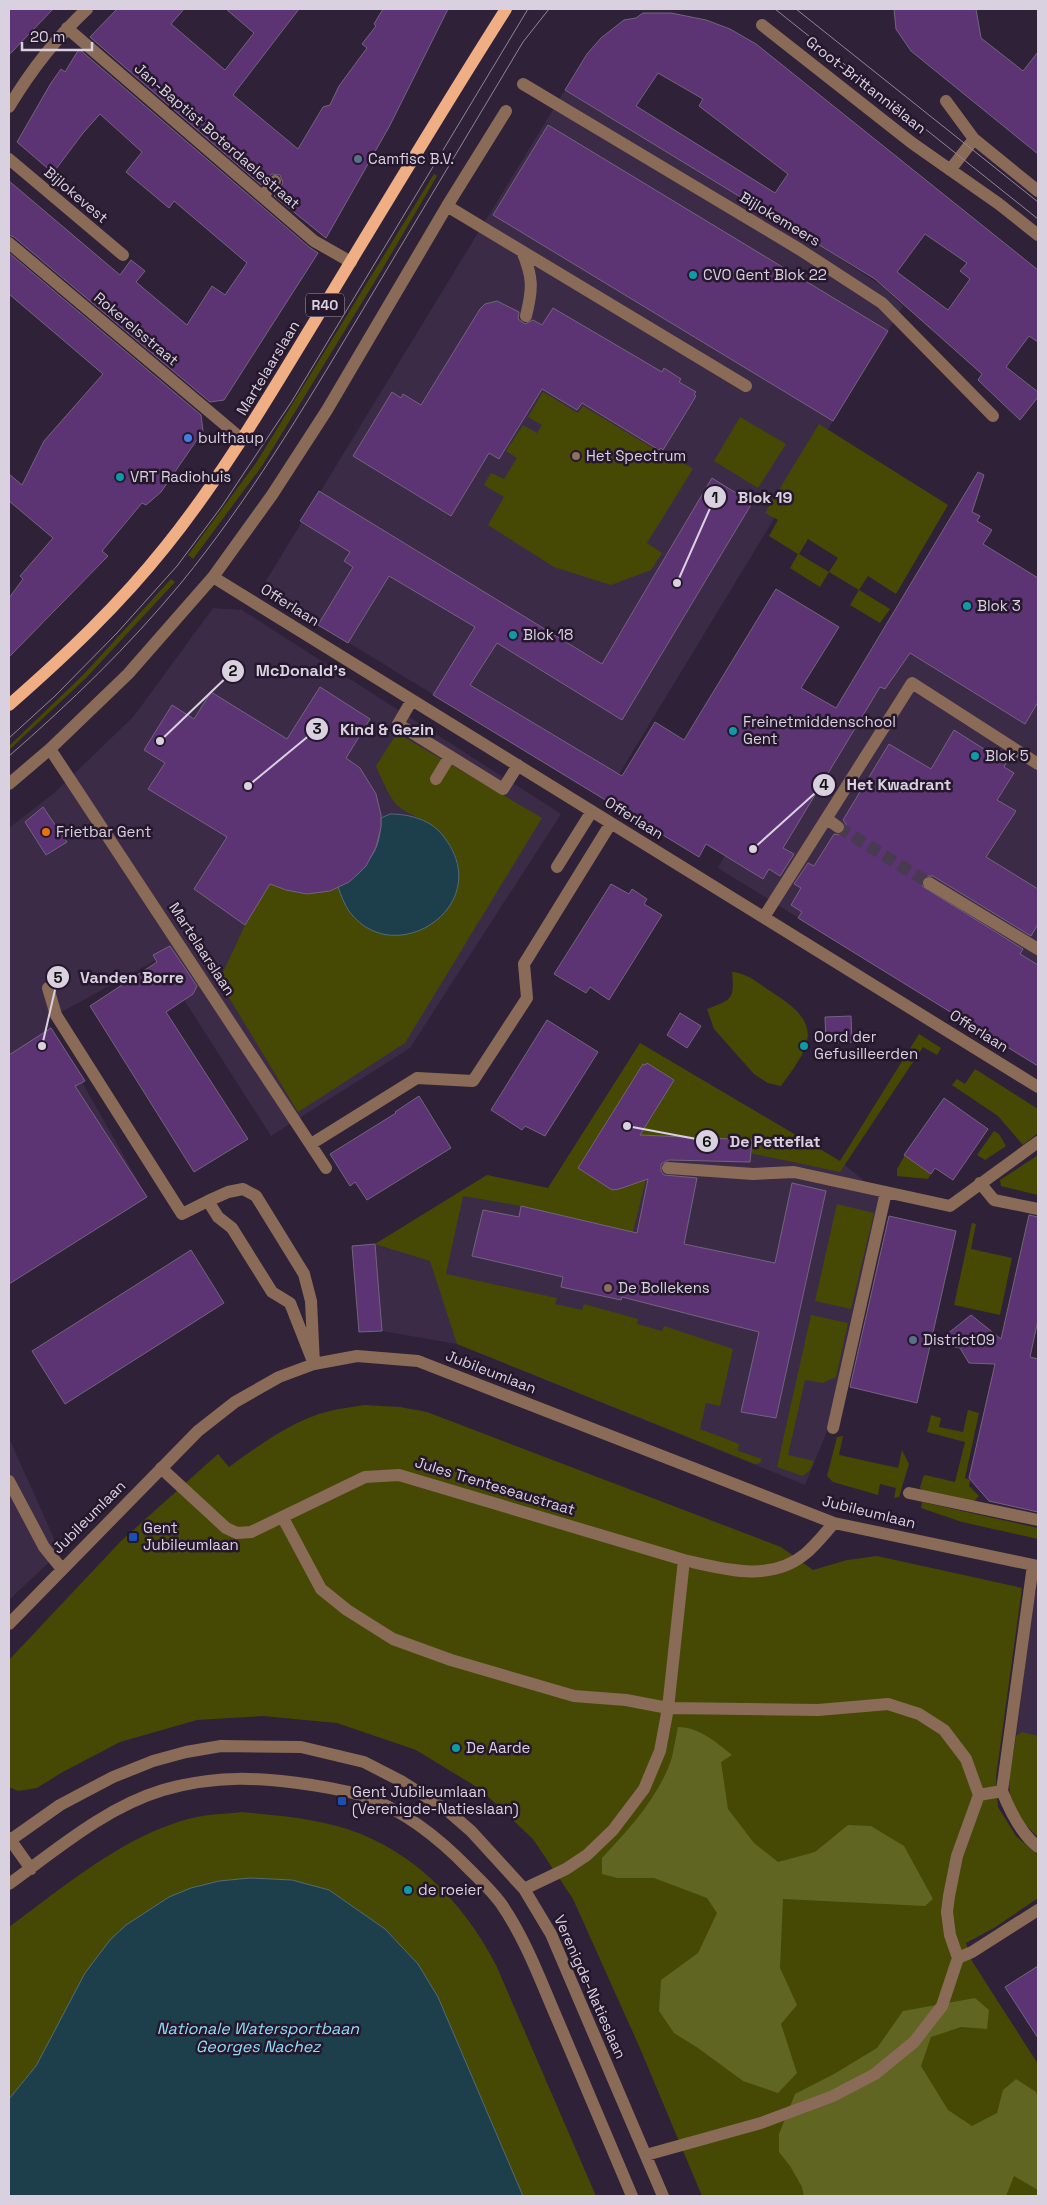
<svg xmlns="http://www.w3.org/2000/svg" width="1047" height="2205" font-family="'Space Grotesk',sans-serif">
<rect width="100%" height="100%" fill="#2f2138"/>
<path fill="#3c2b47" d="M565,90L786,224L882,286L903,306L604,799L261,589Z
M947,523L1038,578V1066L718,868L725,855L836,708Z
M213,608L242,610L561,814L410,1048L271,1136L158,959L47,1020L147,1197L9,1284V828L53,794L134,716Z
M640,1043L840,1161L881,1195L832,1419L805,1485L457,1344L382,1331L359,1332L352,1246L375,1244L487,1175L548,1188Z
M9,1438L60,1552L9,1600Z
M1035,1592L1038,1593V1761L1014,1752Z"/>
<path fill="#464904" fill-rule="evenodd" d="M434,174L437,176L380,273L262,466L193,559L188,555L256,463Z
M543,392L578,413L583,406L661,453L663,450L693,469L647,543L662,553L651,570L611,585L554,567L488,525L504,497L484,485L491,473L504,479L517,458L506,451L523,425L537,433L542,425L528,417Z
M740,417L786,444L758,488L714,461Z
M819,424L948,505L896,594L868,576L859,590L890,609L880,623L850,605L859,590L829,572L820,587L790,568L798,554L769,536L778,520L765,513ZM808,539L838,558L829,572L799,554Z
M171,579L175,582L86,678L9,750V746L83,675Z
M397,733L542,818L405,1043L298,1112L219,981L245,925L271,882C291,896 317,896 338,887C341,895 344,904 349,911C388,966 478,919 455,854C450,841 434,826 421,819C413,815 405,812 398,806C390,799 381,777 376,766Z
M732,972C747,973 758,983 770,991C822,1023 815,1041 781,1086L768,1083L754,1074L714,1029L707,1009C731,1000 735,1000 732,972Z
M919,1034L941,1048L937,1055L923,1047L840,1172L669,1136L649,1167L633,1232L521,1206L463,1196L446,1274L557,1298L555,1304L582,1310L584,1304L638,1319L637,1324L662,1331L664,1326L733,1349L720,1406L706,1403L700,1429L739,1444L738,1451L762,1459L760,1463L755,1464L457,1344L430,1261L375,1244L487,1175L548,1188L640,1043L840,1161Z
M975,1069L1038,1109V1133L1023,1145L998,1116L952,1085L957,1079L965,1084Z
M994,1131L999,1134L1006,1146L985,1160L977,1155Z
M905,1155L931,1174L928,1179L897,1176V1169Z
M1038,1155V1195L1001,1186L1000,1180Z
M837,1204L874,1213L851,1309L815,1301Z
M972,1223L976,1224L971,1249L1012,1258L1000,1315L954,1305Z
M811,1315L848,1323L836,1377L823,1383L805,1380L788,1455L814,1461L810,1470L803,1476L777,1467Z
M365,1405L400,1407L427,1412L781,1547L813,1570L847,1560L877,1556L1022,1588L996,1777L998,1807L1016,1836L1038,1855V1898L994,1928L966,1943L972,1961L1038,2064V2196H702L639,2046L573,1899L533,1839L480,1789L416,1750L337,1723L263,1716L197,1720L120,1742L61,1773L37,1788L18,1791L9,1787V1660L121,1541L218,1454L229,1467C260,1445 292,1420 330,1411C342,1408 353,1407 365,1405Z
M968,1410L979,1413L965,1478L970,1480L969,1486L979,1496L973,1502L923,1491L920,1488L923,1477L925,1475L955,1482L965,1442L927,1432L931,1415L941,1418L939,1427L963,1432Z
M843,1436L839,1455L898,1468L902,1450L909,1464L899,1497L894,1498L896,1488L880,1484L878,1495L833,1482L827,1476L837,1437Z
M922,1502L1038,1528V1539L962,1522L921,1508Z
M1022,1732L1038,1736V1837C1029,1829 1016,1815 1012,1803C1005,1783 1014,1756 1016,1736Z
M242,1812C272,1815 303,1817 333,1825C406,1843 462,1899 496,1965L596,2196H523L438,1997L418,1964L385,1929L329,1890L292,1880L250,1878L219,1881L59,2026L36,2066L9,2099V1927C65,1886 124,1835 192,1818C208,1814 226,1814 242,1812Z"/>
<path fill="#616522" d="M678,1727C699,1727 716,1742 732,1755L721,1762L728,1809L754,1843L778,1862L815,1852L848,1825L871,1826L904,1846L933,1899L925,1906L783,1899L780,1968L797,2005L781,2024L797,2073L778,2093L743,2081L698,2048L674,2033L659,2011L661,1980L698,1953L717,1913L707,1898L654,1878H617L602,1874V1858C629,1829 660,1796 672,1757C674,1747 676,1737 678,1727Z
M975,1998L989,2010L987,2029L961,2027L931,2037L921,2066L948,2110L972,2126L997,2113L1003,2090L1016,2079L1036,2092L1038,2097V2190L1014,2176L1006,2196H804L802,2187L790,2166L779,2152V2134L795,2094L834,2074L877,2048L903,2011Z"/>
<path fill="#1d3f4b" stroke="#556b78" d="M390,814C410,814 432,820 444,837C497,905 394,973 349,911C344,904 341,895 338,887C365,866 381,856 381,818Z
M250,1878L292,1880L329,1890L385,1929L418,1964L438,1997L523,2196H9V2099L36,2066L85,1973L110,1940L126,1925L169,1897L191,1888L219,1881Z"/>
<path fill="#5c3474" stroke="#73647e" fill-rule="evenodd" d="M9,9H53L9,55Z
M117,9H184L171,24L225,70L254,33L226,9H299L233,95L298,149L323,107L330,105L339,86L367,48L362,44L376,26L374,24L383,9H448L389,127L326,238L274,196L283,183L280,175L272,174L261,185L90,37Z
M894,9H976L981,38L1023,71L1038,52V154L911,51L896,29Z
M643,13H671L706,20L730,29L756,44L1038,270V342L1029,336L1006,367L1038,392V397L1020,420L978,380L982,374L875,279L565,90L587,54L601,38L624,20L636,18ZM658,73L703,99L699,106L788,174L775,193L636,106ZM925,234L967,263L960,271L970,279L948,310L897,272Z
M79,49L309,247L318,253L224,400L210,402L14,237L9,235V181L120,275L131,260L145,271L136,282L187,325L212,286L225,295L247,263L174,201L169,208L126,172L142,152L100,114L83,133L53,173L17,142L51,83L61,69L65,72Z
M548,125L888,331L833,421L493,215Z
M9,253L201,415L203,431L161,492L146,505L142,503L102,551L108,556L9,657V598L23,579L20,576L53,538L9,501V474L22,485L44,441L103,374L9,294Z
M497,301L519,312L518,319L525,324L533,320L542,325L553,308L662,372L664,368L681,379L679,382L696,392L694,394L696,396L663,450L661,448L659,450L582,403L577,410L542,389L499,459L489,453L451,516L353,456L392,392L401,398L403,394L421,405L480,309L485,304Z
M978,472L984,475L972,512L980,516L977,521L992,530L983,544L1038,578V702L1025,724L910,653L885,689L880,687L783,848L794,854L780,876L769,869L763,879L706,844L699,857L433,695L475,627L389,576L348,643L318,625L353,567L344,561L350,552L300,521L319,491L602,664L712,478L752,503L622,720L497,643L470,685L622,776L655,722L684,740L776,589L839,627L801,688L836,708Z
M320,687L370,719L346,758L360,768L376,794L381,815V827L376,847L366,866L358,874L349,882L330,891L307,894L286,890L270,884L245,925L194,889L227,837L148,789L165,763L144,750L172,705L194,719L211,692L287,739Z
M954,730L1006,763L1004,767L1014,773L997,800L1016,811L986,857L1038,889V924L1031,936L933,876H926L922,878V886L1023,949L1020,954L1038,965V1066L798,918L802,912L791,905L801,888L794,884L808,863L814,866L834,834L841,835L845,831L846,824L843,820L889,744L931,769Z
M43,807L67,842L46,855L25,822Z
M611,884L629,894L632,889L647,899L644,904L662,915L609,1000L590,987L586,993L554,974Z
M170,946L197,986L193,994L166,1012L248,1139L194,1172L90,1006L157,962L153,955Z
M680,1013L701,1026L687,1048L667,1035Z
M851,1016L852,1042L826,1043L825,1017Z
M547,1020L598,1052L545,1136L525,1126L522,1130L491,1110Z
M51,1028L85,1081L75,1086L147,1197L9,1284V1055Z
M647,1063L674,1080L640,1135L752,1140L750,1162L669,1160L661,1164V1171L664,1175L697,1178L684,1244L775,1263L792,1183L826,1191L776,1418L741,1412L759,1332L622,1297L621,1300L561,1287L563,1277L472,1256L483,1210L519,1217L521,1206L637,1233L648,1179L619,1189L612,1190L578,1168L643,1064L645,1065Z
M419,1096L451,1148L367,1200L355,1182L350,1186L330,1154L396,1113L395,1112Z
M944,1098L988,1129L953,1180L935,1168L931,1174L904,1155Z
M1029,1215L1038,1217V1320L1030,1357L1038,1359V1512L989,1501L969,1478L995,1364L969,1363L960,1348L936,1343L971,1315L1001,1339Z
M889,1216L956,1231L917,1403L850,1387Z
M375,1244L382,1331L359,1332L352,1246Z
M191,1250L224,1303L65,1404L32,1351Z
M1038,1966V2038L1005,1987Z"/>
<g fill="none" stroke-linecap="round" stroke-linejoin="round">
<path stroke="#483b51" stroke-width="12" stroke-dasharray="12 6" stroke-linecap="butt" d="M838,827L929,883"/>
<path stroke="#8a6b57" stroke-width="12" d="M762,25L912,143L999,204L1038,235
M67,28L314,241L351,262
M523,84L799,249L882,303L993,416
M946,101L974,139L1038,191
M9,107C31,70 56,38 87,9
M9,159L123,255
M950,170L974,139
M263,196L275,181
M447,206L746,386
M9,243L243,440
M522,251C533,277 533,288 526,316
M213,577L1038,1087
M412,700L398,724L503,789L518,765
M50,749L326,1168
M436,779L450,756
M9,784L50,749L128,674L213,577L272,495L327,410L447,206L506,111
M827,819L838,827
M557,867L592,811
M929,883L1038,949
M764,917L912,683L1038,764
M48,988L56,1015L182,1214L208,1201
M311,1144L417,1078L473,1081L527,998L524,964L611,823
M668,1168L753,1174L794,1172L950,1206L1038,1142
M980,1183L994,1200L1038,1209
M243,1189L256,1196L304,1274L311,1301L314,1364L290,1303L272,1292L232,1228L218,1217L208,1201L228,1192Z
M833,1428L886,1192
M161,1468L226,1528L237,1533L251,1532L365,1477L399,1475L684,1560C724,1569 770,1583 805,1554C816,1545 825,1533 834,1523
M9,1481L44,1547L61,1568
M909,1493L1038,1520
M283,1518L321,1589L347,1610L393,1639L451,1660L574,1696L626,1700L668,1708L818,1710L888,1704L919,1714L944,1730L966,1759L979,1795L1002,1791C1010,1811 1021,1834 1038,1847
M9,1624L198,1431L235,1402L279,1377L314,1364L357,1356L418,1361L834,1523L1038,1566
M1002,1791L1033,1565
M9,1838L31,1869
M9,1841L60,1805L113,1777L153,1761L186,1752L221,1746L301,1747L364,1762L401,1781L448,1811L471,1831L524,1889L551,1934L663,2196
M9,1884C56,1850 106,1807 163,1790C216,1775 259,1777 312,1785C331,1788 351,1791 369,1798C408,1813 440,1839 469,1869C480,1880 493,1892 502,1905C526,1940 541,1982 558,2021C583,2079 607,2138 632,2196
M524,1889L566,1869L587,1855L613,1830L644,1789L660,1751L668,1708L684,1560
M958,1958L972,1952L1038,1910
M646,2155L761,2123L833,2096L875,2074L914,2042L942,2006L958,1958L950,1935L947,1912L949,1896L957,1856L979,1795"/>
<path stroke="#efae83" stroke-width="12" d="M9,705C65,656 119,605 166,546C223,475 269,396 316,319C379,215 441,111 506,9"/>
<path stroke="#908698" stroke-width="1" d="M775,9L1038,219
M796,9L1038,202
M9,738L55,696L117,633L177,566L222,506L292,401L528,9
M9,756C70,703 129,646 181,583C248,501 302,411 356,321C412,228 467,135 523,42L549,9"/>
</g>
<g fill="#5c6f8a" stroke="#25182d" stroke-width="2">
<circle cx="358" cy="159" r="5"/>
<circle cx="913" cy="1340" r="5"/>
</g>
<g fill="#0f9aa8" stroke="#25182d" stroke-width="2">
<circle cx="693" cy="275" r="5"/>
<circle cx="120" cy="477" r="5"/>
<circle cx="967" cy="606" r="5"/>
<circle cx="513" cy="635" r="5"/>
<circle cx="733" cy="731" r="5"/>
<circle cx="975" cy="756" r="5"/>
<circle cx="804" cy="1046" r="5"/>
<circle cx="456" cy="1748" r="5"/>
<circle cx="408" cy="1890" r="5"/>
</g>
<circle fill="#3f7fe0" stroke="#25182d" stroke-width="2" cx="188" cy="438" r="5"/>
<g fill="#8d6e63" stroke="#25182d" stroke-width="2">
<circle cx="576" cy="456" r="5"/>
<circle cx="608" cy="1288" r="5"/>
</g>
<circle fill="#e8710a" stroke="#25182d" stroke-width="2" cx="46" cy="832" r="5"/>
<g fill="#1a4fb4" stroke="#25182d" stroke-width="2">
<rect x="128" y="1532" width="10" height="10" rx="2.5"/>
<rect x="337" y="1796" width="10" height="10" rx="2.5"/>
</g>
<g text-anchor="middle" stroke-width="5" stroke-linejoin="round" paint-order="stroke">
<rect fill="#25182d" stroke="#a39aaa" stroke-width="1" x="306" y="293.5" width="38" height="23" rx="4"/>
<g font-size="14" font-weight="bold" fill="#d9d1e0">
<text x="325" y="310">R40</text>
</g>
<g font-size="15" fill="#d9d1e0" stroke="#25182d">
<text transform="translate(866 85) rotate(38)" y="5">Groot-Brittanniëlaan</text>
<text transform="translate(217 136) rotate(41)" y="5">Jan-Baptist Boterdaelestraat</text>
<text transform="translate(76 195) rotate(40)" y="5">Bijlokevest</text>
<text transform="translate(780 219) rotate(31)" y="5">Bijlokemeers</text>
<text transform="translate(136 329) rotate(40)" y="5">Rokerelsstraat</text>
<text transform="translate(268 368) rotate(-59)" y="5">Martelaarslaan</text>
<text transform="translate(290 605) rotate(32)" y="5">Offerlaan</text>
<text transform="translate(634 818) rotate(32)" y="5">Offerlaan</text>
<text transform="translate(202 949) rotate(57)" y="5">Martelaarslaan</text>
<text transform="translate(979 1031) rotate(32)" y="5">Offerlaan</text>
<text transform="translate(491 1372) rotate(21)" y="5">Jubileumlaan</text>
<text transform="translate(495 1486) rotate(17)" y="5">Jules Trenteseaustraat</text>
<text transform="translate(869 1512) rotate(14)" y="5">Jubileumlaan</text>
<text transform="translate(89 1517) rotate(-45)" y="5">Jubileumlaan</text>
<text transform="translate(590 1987) rotate(66)" y="5">Verenigde-Natieslaan</text>
</g>
<g font-size="15" fill="#d9d1e0" stroke="#25182d" text-anchor="start">
<text x="368" y="164">Camfisc B.V.</text>
<text x="703" y="280">CVO Gent Blok 22</text>
<text x="198" y="443">bulthaup</text>
<text x="586" y="461">Het Spectrum</text>
<text x="130" y="482">VRT Radiohuis</text>
<text x="977" y="611">Blok 3</text>
<text x="523" y="640">Blok 18</text>
<text x="743" y="727">Freinetmiddenschool<tspan x="743" dy="17">Gent</tspan></text>
<text x="985" y="761">Blok 5</text>
<text x="56" y="837">Frietbar Gent</text>
<text x="814" y="1042">Oord der<tspan x="814" dy="17">Gefusilleerden</tspan></text>
<text x="618" y="1293">De Bollekens</text>
<text x="923" y="1345">District09</text>
<text x="143" y="1533">Gent<tspan x="143" dy="17">Jubileumlaan</tspan></text>
<text x="466" y="1753">De Aarde</text>
<text x="352" y="1797">Gent Jubileumlaan<tspan x="352" dy="17">(Verenigde-Natieslaan)</tspan></text>
<text x="418" y="1895">de roeier</text>
</g>
<g font-size="16" font-style="italic" fill="#91ddfa" stroke="#25182d">
<text x="258" y="2034">Nationale Watersportbaan<tspan x="258" dy="18">Georges Nachez</tspan></text>
</g>
</g>
<path fill="none" stroke="#d9d1e0" stroke-width="2" d="M677 583L715 497M160 741L233 671M248 786L317 729M753 849L824 785M42 1046L58 977M627 1126L707 1141"/>
<g fill="#d9d1e0" stroke="#25182d" stroke-width="2">
<circle cx="677" cy="583" r="5"/>
<circle cx="160" cy="741" r="5"/>
<circle cx="248" cy="786" r="5"/>
<circle cx="753" cy="849" r="5"/>
<circle cx="42" cy="1046" r="5"/>
<circle cx="627" cy="1126" r="5"/>
<circle cx="715" cy="497" r="12"/>
<circle cx="233" cy="671" r="12"/>
<circle cx="317" cy="729" r="12"/>
<circle cx="824" cy="785" r="12"/>
<circle cx="58" cy="977" r="12"/>
<circle cx="707" cy="1141" r="12"/>
</g>
<g font-size="15" text-anchor="middle" font-weight="bold" fill="#111">
<text x="715" y="503">1</text>
<text x="233" y="676">2</text>
<text x="317" y="734">3</text>
<text x="824" y="790">4</text>
<text x="58" y="983">5</text>
<text x="707" y="1147">6</text>
</g>
<g font-size="16" text-anchor="middle" font-weight="bold" fill="#d9d1e0" stroke="#25182d" stroke-width="5" stroke-linejoin="round" paint-order="stroke">
<text x="765" y="503">Blok 19</text>
<text x="301" y="676">McDonald's</text>
<text x="387" y="735">Kind &amp; Gezin</text>
<text x="899" y="790">Het Kwadrant</text>
<text x="132" y="983">Vanden Borre</text>
<text x="775" y="1147">De Petteflat</text>
</g>
<rect width="1047" height="2205" fill="none" stroke="#d9d1e0" stroke-width="20"/>
<path d="M22 42v8h70v-8" fill="none" stroke="#d9d1e0" stroke-width="2.5"/>
<text x="30" y="42" font-size="15" fill="#d9d1e0" stroke="#25182d" stroke-width="4" paint-order="stroke">20 m</text>
</svg>
